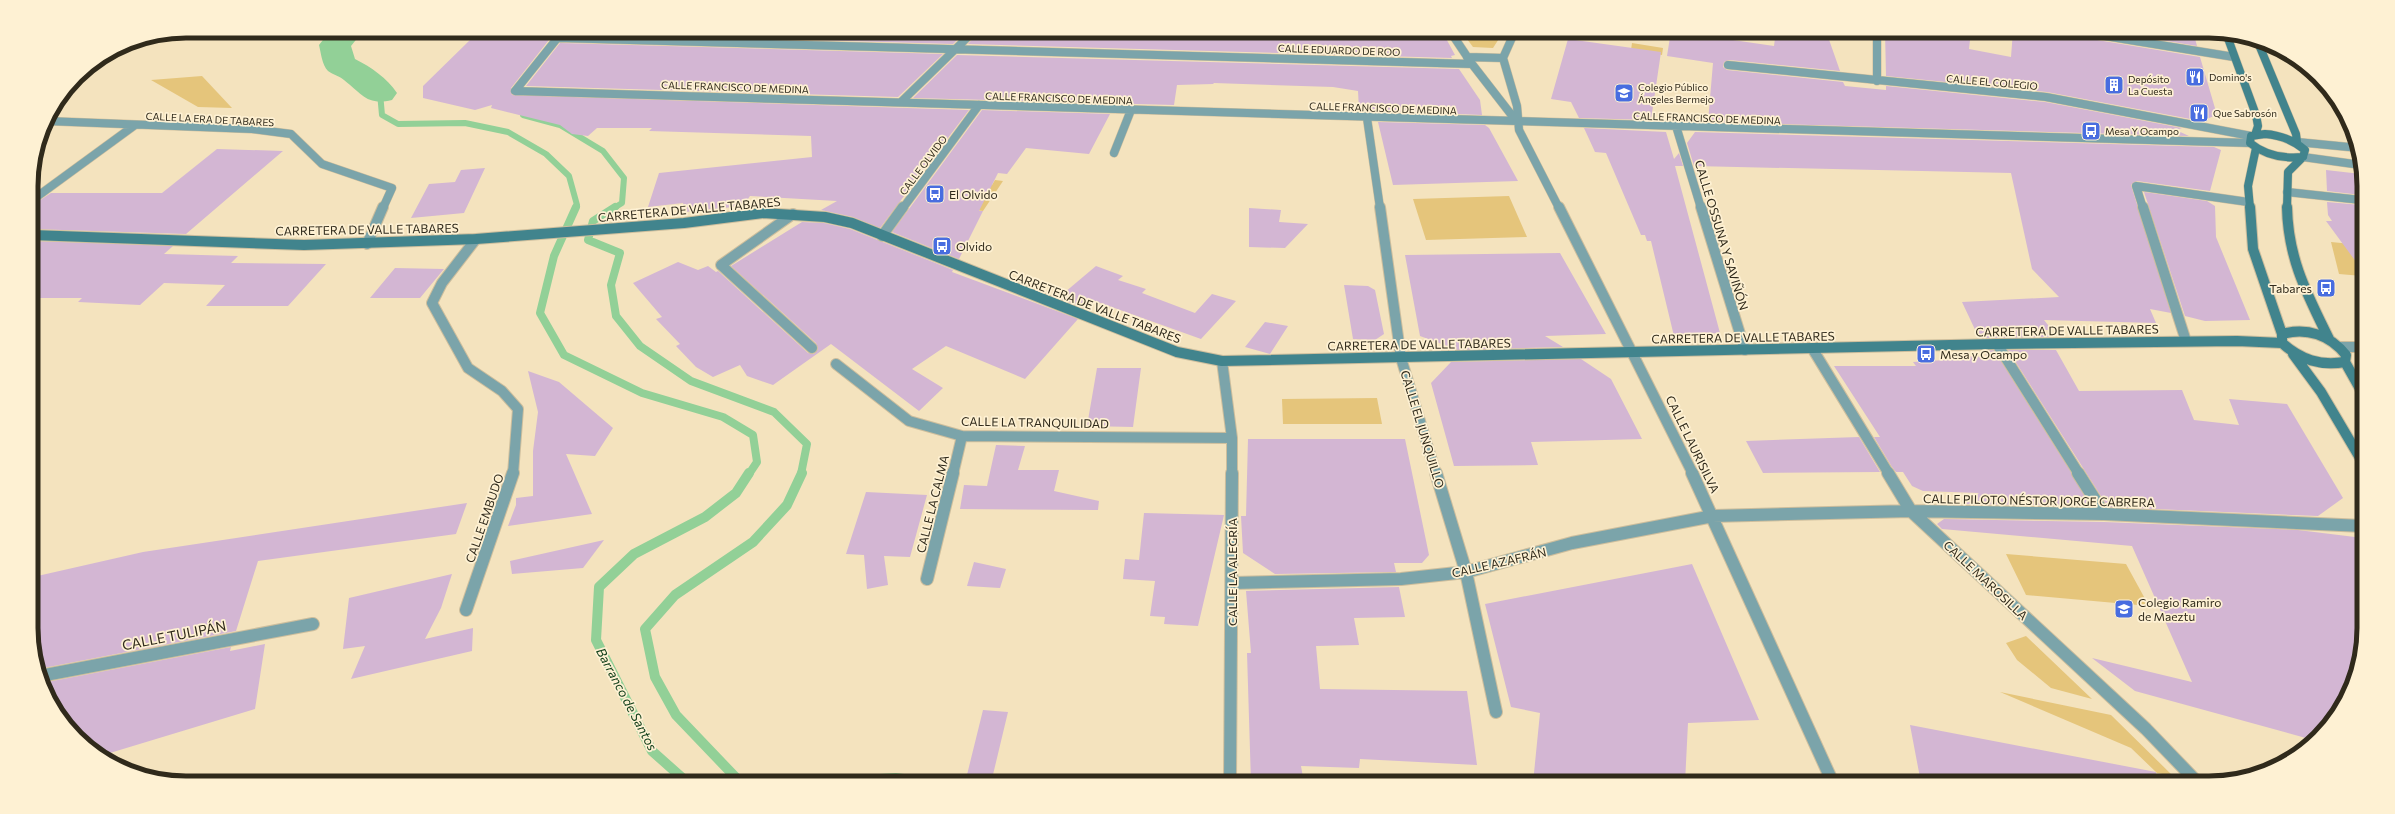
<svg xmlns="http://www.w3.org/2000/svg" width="2395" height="814" font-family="Commissioner,sans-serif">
  <rect width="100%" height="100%" fill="#f4e3be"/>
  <path fill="#e5c57b" d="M1461 31H1504L1493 48 1473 47Z
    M1632 43 1663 48 1662 55 1631 50Z
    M202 76 232 108 198 107 151 80Z
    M995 180 1003 181 983 211 952 207 969 181 992 185Z
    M1509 196 1527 237 1426 240 1413 199Z
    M2331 242 2362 245V276L2339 274Z
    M1377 398 1382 424H1283L1282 399Z
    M2006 554 2126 564 2149 606 2026 595Z
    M2026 636 2092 699 2051 688 2017 660 2006 643Z
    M2000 692 2111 715 2173 776 2157 773 2131 748Z"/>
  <path fill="#92d097" d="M896 773 912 775 925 783H862L880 774Z"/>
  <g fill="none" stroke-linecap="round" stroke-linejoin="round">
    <path stroke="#92d097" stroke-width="6" d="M380 93 382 115 398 124 465 123 508 132 546 154 569 176 577 205 576 208
      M523 115 560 125 603 151 624 178 622 203 614 208"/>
    <path stroke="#92d097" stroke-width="8" d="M576 207 554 256 540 313 564 355 642 393 723 417 753 435 757 462 749 474
      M615 207 593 221 588 240 620 253 611 285 616 316 640 346 691 381 774 412 807 444 801 474"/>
    <path stroke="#92d097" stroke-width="10" d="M688 783 652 751 596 640 599 587 634 554 705 517 736 493 749 473
      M741 783 676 715 655 677 645 629 675 595 753 542 787 505 802 473"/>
    <path fill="#92d097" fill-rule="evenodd" d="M330 31H363L351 46 355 59C371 67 387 78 397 93L392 100C367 106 362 94 344 80 340 76 333 75 328 71 322 65 321 53 319 45Z"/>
  </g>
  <path fill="#d3b6d3" d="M556 31 511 88 512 95 969 110 880 228 853 217 821 210 837 201 750 196 743 206 685 212 683 203 648 207 659 173 812 157 811 136 649 131 652 128H597L588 136 572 134 560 125 491 108 492 105 475 110 423 98V86L470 40H483L492 32Z
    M568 31H966L953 44 568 33Z
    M979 31H1442L1455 55 1451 56 1452 58 968 44Z
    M1671 31 1774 46 1776 31H1826L1840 71 1729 60 1724 62 1723 67 1727 70 1843 82 1845 86 1886 90V86L2045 102 2182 128 2176 130 2189 136 1708 122 1713 63 1667 56Z
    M1885 31H1971L1969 49 2011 57 2013 31H2069L2073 36 2200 57 2217 115 2201 121 2047 92 1886 76Z
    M2107 31H2193L2197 46Z
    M1568 39 1661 52 1651 120 1579 118 1571 102 1551 99Z
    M560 43 943 54 898 97 526 86Z
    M957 55 1459 69 1480 100 1482 115 1359 110 1358 91 1333 87 1214 83 1213 84 1177 85 1174 105 913 98Z
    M982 110 1110 114 1089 154 1026 148 1007 174 998 173 979 211H983L959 259 892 232Z
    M1378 122 1485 125 1489 128 1518 181 1393 185Z
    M1584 128 1666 132 1674 159 1679 153 1683 166H1675L1720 333 1674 336 1651 241H1647L1645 235H1641L1606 153 1595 152Z
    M1695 132 2214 147 2221 150 2210 191 2137 181 2131 185 2171 313 2150 309 2156 323 2044 320 2052 330H2045L2049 337 1979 338 1962 302 2059 297 2032 269 2011 173 1694 166 1687 143Z
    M217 149 283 151 186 234 32 229 31 206 51 193H162Z
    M485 168 464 213 411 218 429 184 455 182 461 170Z
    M2326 170 2361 174V195L2327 191Z
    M2144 192 2207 201 2215 206 2216 237 2250 320 2205 321 2185 316Z
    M2327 202 2361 205 2362 270 2326 221H2332L2328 215Z
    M1249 208 1281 210 1279 222 1308 224 1285 248 1249 247Z
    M802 222 824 223 850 229 953 270 952 272 1078 319 1025 379 946 346 912 369 943 388 919 411 831 344 773 385 747 376 740 365 713 377 696 367 676 346 680 344 656 319 662 317 633 283 678 262 698 270 708 266 716 272 718 271 808 353 814 354 818 349 816 343 731 266Z
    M32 241 173 246 164 254 238 256 231 263 326 264 288 306H206L225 285 164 283 140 305 78 302 82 298H32Z
    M1560 253 1606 334 1545 336 1563 347 1458 350 1420 336 1405 255Z
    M1096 266 1123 276 1118 280 1146 289 1142 293 1195 313 1212 294 1236 301 1201 339 1095 301 1087 309 1058 298Z
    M395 268 444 269 420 298H370Z
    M1344 285 1368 286 1375 290 1384 334 1375 340 1353 339Z
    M1265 322 1288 326 1270 354 1245 347Z
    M1994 350 2071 472 2090 506 1964 504 1979 493 1923 491 1912 486 1903 472H1896L1892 467 1874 437H1880L1834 366H1916L1913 362 1945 360V355L1987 357 1984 351Z
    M2008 350H2056L2079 391 2182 390 2194 420 2239 425 2229 399 2287 404 2343 498 2318 516 2108 507Z
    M1581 359 1611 379 1642 439 1531 442 1538 465 1454 466 1431 383 1451 362Z
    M1097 368H1141L1133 427 1087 426Z
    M528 371 559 382 613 428 595 456 566 454 592 514 508 526 516 505V498L533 496V451L538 412Z
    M1859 437 1880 472 1763 473 1746 441Z
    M1248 439H1405L1429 555 1422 563H1394L1396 572 1275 574 1243 553 1241 516H1246Z
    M996 445 1025 446 1018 470H1059L1054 491 1099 501 1098 510 960 509 964 485 987 486Z
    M866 492 927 495 910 557 884 556 888 585 867 589 864 555 846 554Z
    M467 503 456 534 258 561 236 631 38 669 34 658 33 577 143 552Z
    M1144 513 1224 515 1198 626 1164 624 1165 617 1150 616 1155 581 1123 579 1125 559 1139 560Z
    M1944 519 2104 522 2298 530 2363 538 2364 628 2359 669 2338 714 2313 740 2135 691 2092 658 2192 682 2132 546 1942 529 1937 524Z
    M604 540 583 568 512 574 510 561Z
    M974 562 1006 569 1000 588 967 586Z
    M1692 564 1759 720 1688 723 1685 783H1533L1540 713 1511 707 1485 604Z
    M452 574 441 608 425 639 473 628 472 651 351 679 365 646 343 649 349 598Z
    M1399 587 1405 617 1354 618 1359 645 1316 646 1320 689 1467 691 1477 765 1360 759 1359 768 1301 766 1304 783H1251L1247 653H1251L1246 591Z
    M265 644 255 709 100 756 70 730 47 697 42 683 231 647 230 651Z
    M983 710 1008 712 991 783H965Z
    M1910 725 2156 772 2155 783H1921Z"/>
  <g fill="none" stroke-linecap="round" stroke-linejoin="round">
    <g stroke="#cdbe9d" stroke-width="9">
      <path id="pedestrian" d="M2287 192 2361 200"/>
    </g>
    <g stroke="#cdbe9d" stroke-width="9">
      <path id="minor-far2" d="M1450 31 1472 64 1517 122
        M1515 31 1503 58 1517 106 1519 130 1559 208
        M1877 31V81
        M2074 31 2234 57
        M558 38 1472 64
        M1467 57 1503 58
        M1728 65 2046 97 2251 136
        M515 91 2250 143
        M515 91 563 31
        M901 102 974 31
        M1367 118 1380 208
        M46 121 252 129 291 134 322 164 392 188 383 208
        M1676 126 1701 208
        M2297 142 2359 148
        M1114 153 1131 110
        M2303 157 2361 165
        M31 201 135 125
        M903 208 979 105
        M2143 208 2136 186 2248 202"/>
    </g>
    <g stroke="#cdbe9d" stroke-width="12">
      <path id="minor-far1" d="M1380 207 1401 358 1436 474
        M1559 207 1693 474
        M1701 207 1745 350
        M2143 207 2186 341
        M793 214 721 265 812 348
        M882 236 903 207
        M476 239 442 283 432 303 468 368 502 391 518 409 513 474
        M367 244 383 207
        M1997 344 2079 474
        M2341 347H2362
        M1812 348 1889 474
        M1222 361 1232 438V474
        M836 364 909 421 962 436 1232 438
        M953 474 962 436"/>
    </g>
    <g stroke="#cdbe9d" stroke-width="14">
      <path id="minor" d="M1436 473 1466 572 1496 712
        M1692 473 1833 783
        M1888 473 1911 511 2146 729 2198 783
        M2078 473 2104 514
        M927 579 953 473
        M1233 583 1401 579 1466 572 1572 543 1713 516 1911 511 2104 514 2363 526
        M466 610 513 473
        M40 676 313 624
        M1230 783 1232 473"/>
    </g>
    <g stroke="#cdbe9d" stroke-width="9">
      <path id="secondary-far1" d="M2226 33 2256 115 2258 126 2255 135
        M2257 40 2296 134 2297 142
        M2265 134C2280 135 2293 140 2305 150L2303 157C2283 159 2266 156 2250 143L2251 136Z
        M2250 208 2248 186 2256 148
        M2287 208 2288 172 2303 157"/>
    </g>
    <g stroke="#cdbe9d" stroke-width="12">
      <path id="secondary" d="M2250 207 2253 249 2282 334V343C2301 360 2320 366 2345 362
        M2287 207C2288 259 2307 294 2329 339
        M32 235 304 245 476 239 684 223 763 213 825 217 852 223 1177 352 1222 361 1997 344 2237 341 2282 343
        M2282 334C2307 327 2330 335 2346 355L2345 362
        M2293 354 2321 392 2363 463
        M2345 362 2363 394"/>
    </g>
    <use href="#pedestrian" stroke="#7ba4aa" stroke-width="8"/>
    <use href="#minor-far2" stroke="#7ba4aa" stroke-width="8"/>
    <use href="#minor-far1" stroke="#7ba4aa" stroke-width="10"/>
    <use href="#minor" stroke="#7ba4aa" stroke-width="12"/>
    <use href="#secondary-far1" stroke="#41848d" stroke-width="8"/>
    <use href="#secondary" stroke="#41848d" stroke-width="10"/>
  </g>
  <defs>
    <g id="restaurant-square" transform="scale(1)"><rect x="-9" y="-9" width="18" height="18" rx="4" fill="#486de0" stroke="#fef1d3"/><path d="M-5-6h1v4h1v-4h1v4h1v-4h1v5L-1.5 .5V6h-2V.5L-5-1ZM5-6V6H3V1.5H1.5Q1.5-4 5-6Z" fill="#fff"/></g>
    <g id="building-square" transform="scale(1)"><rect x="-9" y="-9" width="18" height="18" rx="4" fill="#486de0" stroke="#fef1d3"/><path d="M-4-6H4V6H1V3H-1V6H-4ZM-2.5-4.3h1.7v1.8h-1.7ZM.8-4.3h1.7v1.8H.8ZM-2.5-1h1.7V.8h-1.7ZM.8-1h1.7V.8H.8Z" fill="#fff"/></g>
    <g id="school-square" transform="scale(1)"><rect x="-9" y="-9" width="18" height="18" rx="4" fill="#486de0" stroke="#fef1d3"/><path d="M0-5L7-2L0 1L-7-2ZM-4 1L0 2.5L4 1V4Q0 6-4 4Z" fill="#fff"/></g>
    <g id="bus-square" transform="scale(1)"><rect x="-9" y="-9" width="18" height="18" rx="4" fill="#486de0" stroke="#fef1d3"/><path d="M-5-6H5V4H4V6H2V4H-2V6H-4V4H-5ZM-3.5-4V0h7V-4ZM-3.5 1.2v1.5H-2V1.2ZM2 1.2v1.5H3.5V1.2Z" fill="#fff"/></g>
  </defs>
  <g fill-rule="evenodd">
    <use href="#restaurant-square" x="2195" y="77"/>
    <use href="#building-square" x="2114" y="85"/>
    <use href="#school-square" x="1624" y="93"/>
    <use href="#restaurant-square" x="2199" y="113"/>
    <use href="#bus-square" x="2091" y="131"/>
    <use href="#bus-square" x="935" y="194"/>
    <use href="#bus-square" x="942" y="246"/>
    <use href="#bus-square" x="2326" y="288"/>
    <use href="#bus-square" x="1926" y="354"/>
    <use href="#school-square" x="2124" y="609"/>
  </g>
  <g text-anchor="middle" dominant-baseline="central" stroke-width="3.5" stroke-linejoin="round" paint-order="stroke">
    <g font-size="10" fill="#302a1b" stroke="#fef1d3">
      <text transform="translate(1339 50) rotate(2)">CALLE EDUARDO DE ROO</text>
      <text transform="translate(1992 82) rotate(5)">CALLE EL COLEGIO</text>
      <text transform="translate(735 87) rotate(2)">CALLE FRANCISCO DE MEDINA</text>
      <text transform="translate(1059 98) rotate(2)">CALLE FRANCISCO DE MEDINA</text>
      <text transform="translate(1383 108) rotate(2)">CALLE FRANCISCO DE MEDINA</text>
      <text transform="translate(1707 118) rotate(2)">CALLE FRANCISCO DE MEDINA</text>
      <text transform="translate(210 119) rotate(3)">CALLE LA ERA DE TABARES</text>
      <text transform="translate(923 165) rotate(-53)">CALLE OLVIDO</text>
    </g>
    <g font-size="10" fill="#302a1b" stroke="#fef1d3" text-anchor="start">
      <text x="2209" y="77">Domino's</text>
      <text x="2128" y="79">Depósito<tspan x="2128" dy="12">La Cuesta</tspan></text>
      <text x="1638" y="87">Colegio Público<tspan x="1638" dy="12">Ángeles Bermejo</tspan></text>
      <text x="2213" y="113">Que Sabrosón</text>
      <text x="2105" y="131">Mesa Y Ocampo</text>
    </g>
    <g font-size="12" fill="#302a1b" stroke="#fef1d3" text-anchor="start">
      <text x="949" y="194">El Olvido</text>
      <text x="956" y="246">Olvido</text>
      <text x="2312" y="288" text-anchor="end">Tabares</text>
      <text x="1940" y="354">Mesa y Ocampo</text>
      <text x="2138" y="602">Colegio Ramiro<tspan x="2138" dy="14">de Maeztu</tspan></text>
    </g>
    <g font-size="12" fill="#302a1b" stroke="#fef1d3">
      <text transform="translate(689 209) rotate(-5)">CARRETERA DE VALLE TABARES</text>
      <text transform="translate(367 229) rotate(-1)">CARRETERA DE VALLE TABARES</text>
      <text transform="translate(1722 235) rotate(73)">CALLE OSSUNA Y SAVIÑÓN</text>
      <text transform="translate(1095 306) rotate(21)">CARRETERA DE VALLE TABARES</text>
      <text transform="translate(2067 330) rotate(-1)">CARRETERA DE VALLE TABARES</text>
      <text transform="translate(1743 337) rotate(-1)">CARRETERA DE VALLE TABARES</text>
      <text transform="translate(1419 344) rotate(-1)">CARRETERA DE VALLE TABARES</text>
      <text transform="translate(1035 422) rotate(1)">CALLE LA TRANQUILIDAD</text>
      <text transform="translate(1423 429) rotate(73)">CALLE EL JUNQUILLO</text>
      <text transform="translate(1693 444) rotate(64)">CALLE LAURISILVA</text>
      <text transform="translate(2039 500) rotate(1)">CALLE PILOTO NÉSTOR JORGE CABRERA</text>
      <text transform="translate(932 504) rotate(-76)">CALLE LA CALMA</text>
      <text transform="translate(484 518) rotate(-71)">CALLE EMBUDO</text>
      <text transform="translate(1499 562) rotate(-13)">CALLE AZAFRÁN</text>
      <text transform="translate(1232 572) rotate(-90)">CALLE LA ALEGRÍA</text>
      <text transform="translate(1986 580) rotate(43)">CALLE MAROSILLA</text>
    </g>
    <g font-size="13" font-style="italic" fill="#13401b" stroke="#fef1d3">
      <text transform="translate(627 699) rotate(62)">Barranco de Santos</text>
    </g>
    <g font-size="14" fill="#302a1b" stroke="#fef1d3">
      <text transform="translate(174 635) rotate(-11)">CALLE TULIPÁN</text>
    </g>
  </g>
  <path d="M0 0H2395V814H0ZM186 38H2209A148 148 0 0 1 2357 186V628A148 148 0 0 1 2209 776H186A148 148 0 0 1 38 628V186A148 148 0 0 1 186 38Z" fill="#fef1d3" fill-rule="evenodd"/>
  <path fill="none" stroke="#302a1b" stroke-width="5" d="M186 38H2209A148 148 0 0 1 2357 186V628A148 148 0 0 1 2209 776H186A148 148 0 0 1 38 628V186A148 148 0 0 1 186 38Z"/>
</svg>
